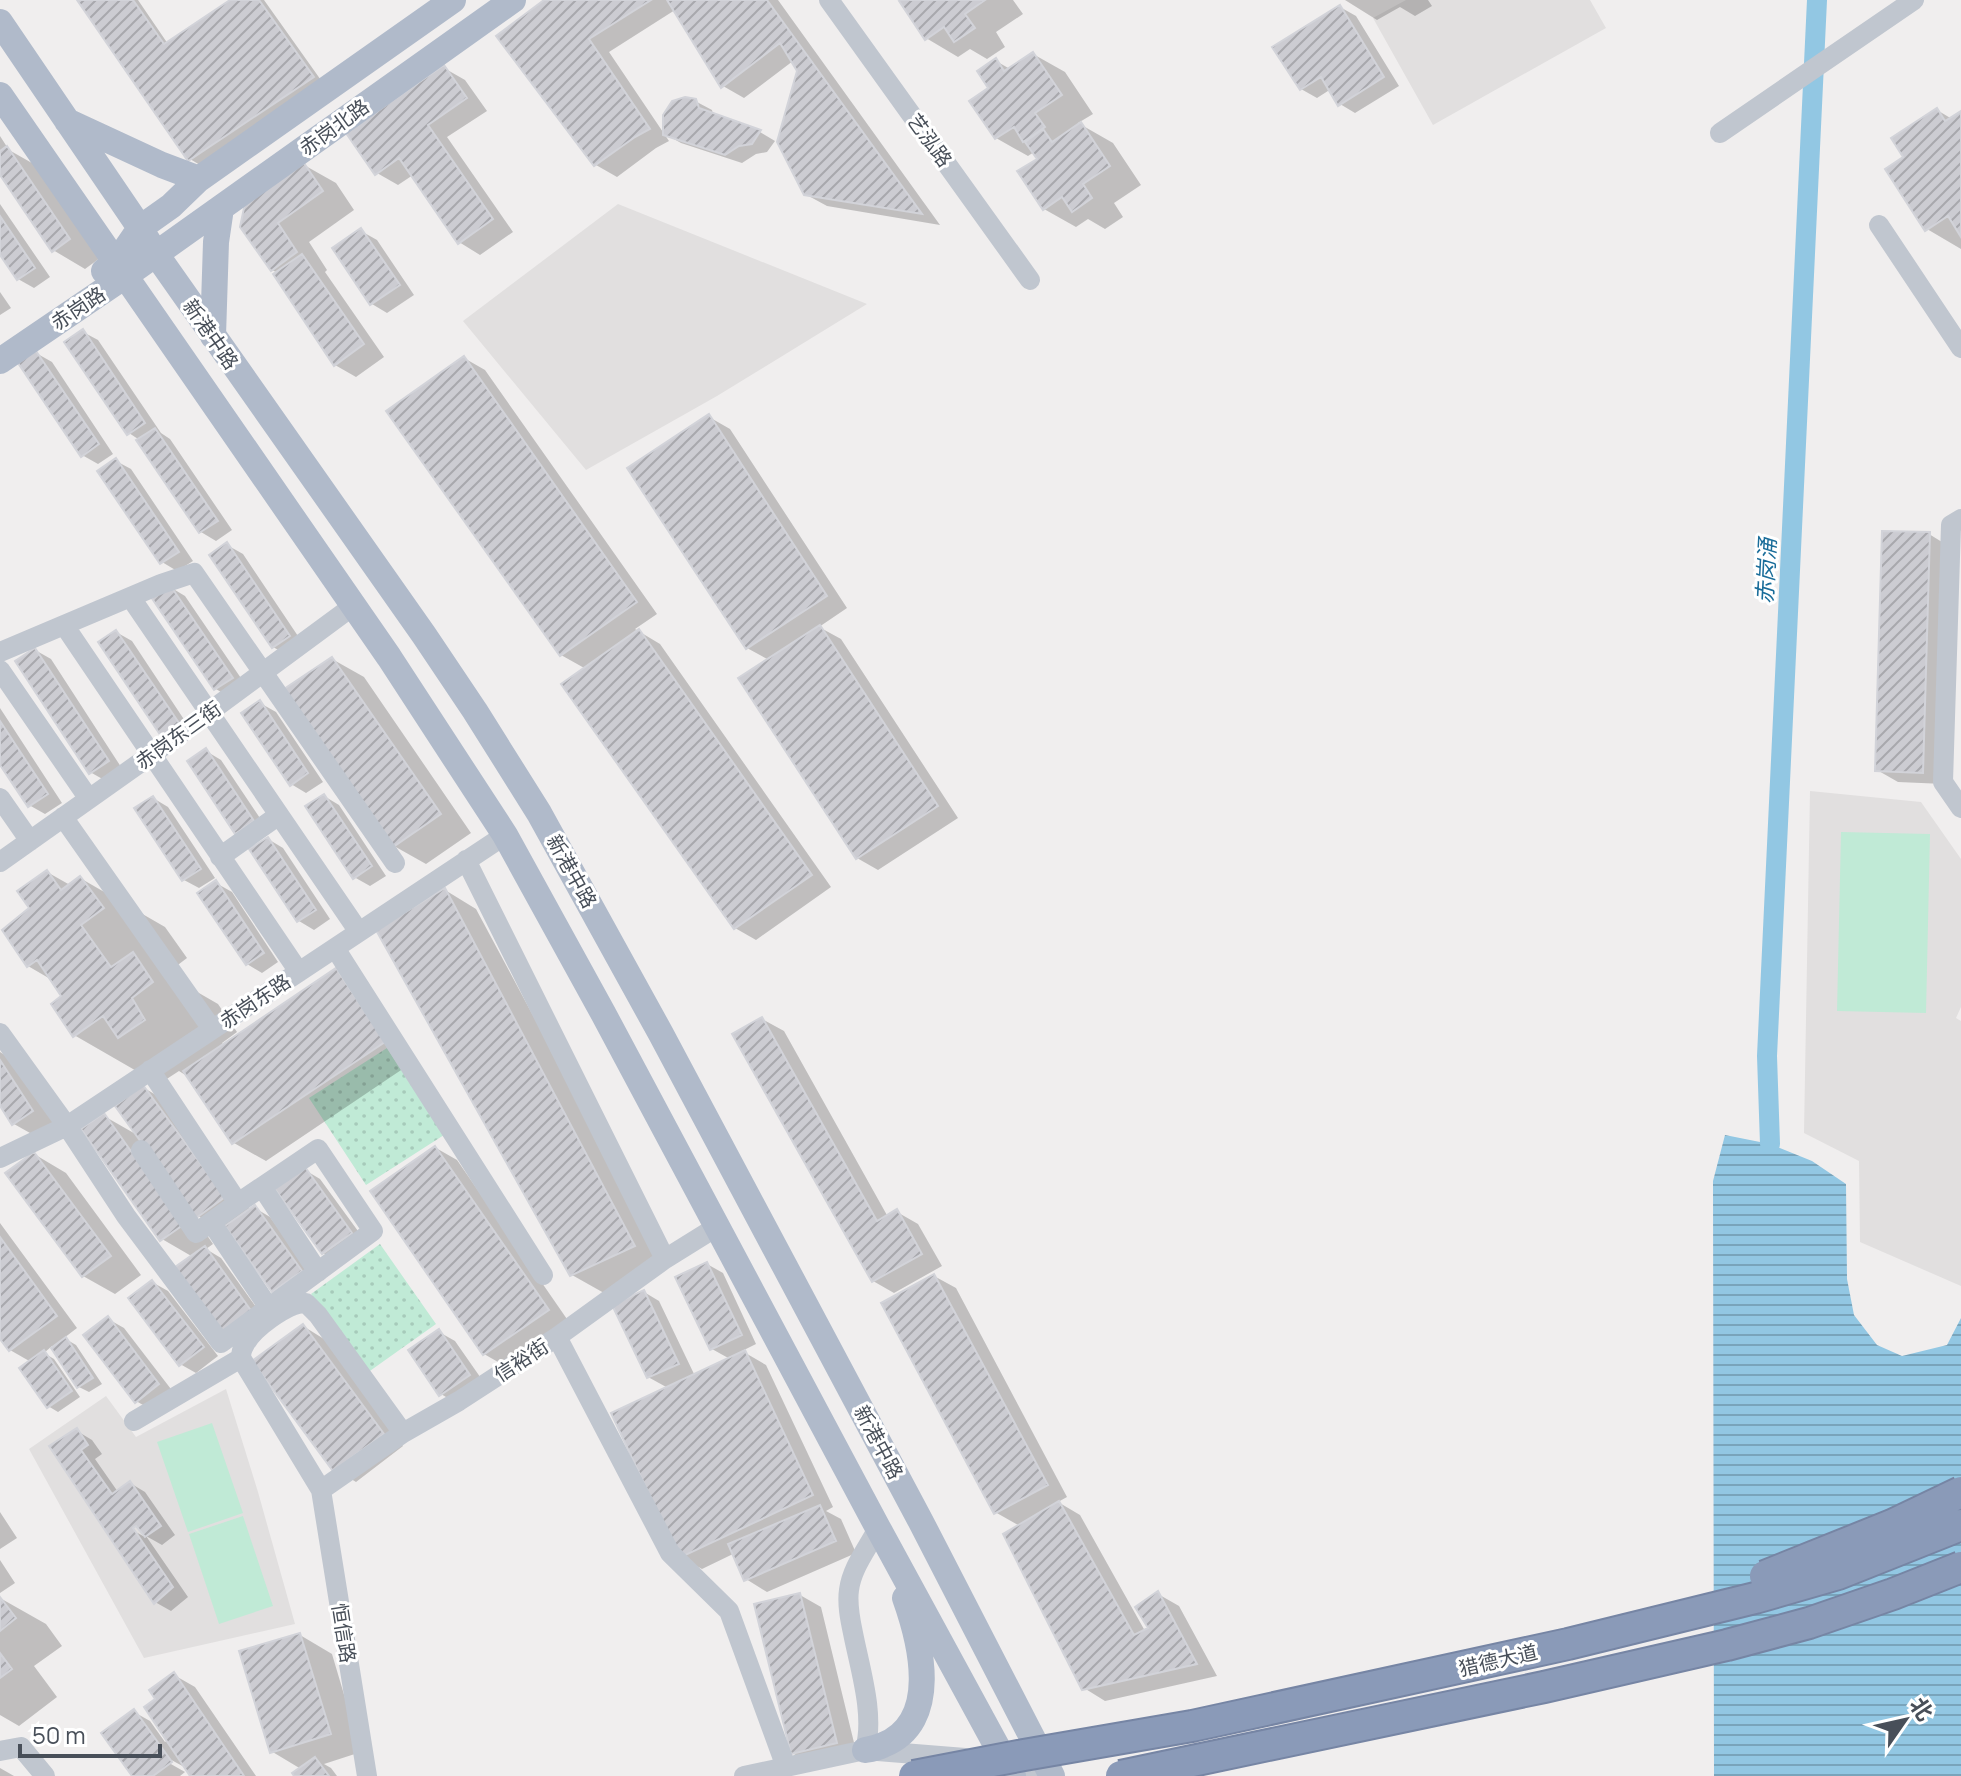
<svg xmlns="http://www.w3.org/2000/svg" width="1961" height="1776" font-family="Manrope,'Noto Sans SC',sans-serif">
  <defs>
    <pattern id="grass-dots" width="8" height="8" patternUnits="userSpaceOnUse" patternTransform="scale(2)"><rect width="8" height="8" fill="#c0ead6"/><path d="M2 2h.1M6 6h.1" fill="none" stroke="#a6caba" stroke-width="1.8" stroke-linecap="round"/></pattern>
    <pattern id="water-rules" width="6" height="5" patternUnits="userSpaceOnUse" patternTransform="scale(2)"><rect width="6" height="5" fill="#92c7e3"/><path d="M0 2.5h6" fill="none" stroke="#79a4bb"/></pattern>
    <pattern id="building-hatch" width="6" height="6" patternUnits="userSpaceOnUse" patternTransform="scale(2)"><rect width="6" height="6" fill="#ccccd2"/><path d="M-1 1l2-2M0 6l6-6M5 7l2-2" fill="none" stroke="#a8a8ad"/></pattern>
  </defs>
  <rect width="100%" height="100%" fill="#f0eeee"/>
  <path fill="#e1dfdf" d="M1406 0H1590L1606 28 1433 125 1373 18Z
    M618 204 867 304 717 396 586 470 463 321Z
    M1810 791 1921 802 1961 859V1007L1956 1018 1961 1021V1286L1860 1242 1859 1161 1804 1133Z
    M226 1389 258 1492 295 1624 144 1658 29 1449 106 1396 136 1437Z"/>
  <path fill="url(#grass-dots)" d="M387 1048 444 1135 366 1185 309 1098Z
    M380 1244 436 1324 367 1373 311 1294Z"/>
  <path fill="#c0ead6" d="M1841 832 1930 834 1926 1013 1837 1011Z
    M212 1423 243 1513 188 1532 157 1442Z
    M243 1516 273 1606 219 1624 189 1534Z"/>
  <path fill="url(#water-rules)" d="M1725 1135 1770 1144 1812 1161 1846 1184 1847 1279 1854 1315 1877 1345 1902 1356 1947 1345 1961 1318V1776H1714L1713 1181Z"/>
  <path fill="#0003" fill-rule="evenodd" d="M79 0H138L168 44 234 0H264L323 83 200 165 190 159Z
    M547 0H778L940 225 827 206 805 194 799 71 793 61 744 98 723 86 675 10 609 52 669 141 656 148 617 177 596 165Z
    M905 0H1013L1023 14 996 32 1005 47 987 59 970 49 958 57 926 38Z
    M1345 0H1428L1432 6 1415 16 1400 7 1377 20Z
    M1340 7 1356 16 1399 86 1355 113 1340 104 1331 89 1317 98 1301 89Z
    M1033 54 1065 72 1093 114 1078 123 1113 143 1141 185 1114 203 1123 217 1105 229 1088 219 1076 227 1044 209 1039 159 1034 152 1028 156 996 138 991 88 996 61 1010 69Z
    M444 68 465 80 487 111 447 137 513 232 480 255 459 242 413 175 398 185 377 173Z
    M695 101 712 110 713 115 760 132 775 141 767 152 756 154 742 163 681 143 665 134Z
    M1937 110 1952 119 1961 113V249L1927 229 1906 158Z
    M0 136 9 150 39 167 100 258 85 269 53 250 0 172Z
    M304 165 336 183 354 210 309 242 327 270 325 272 384 357 356 377 335 365 278 273 272 270 247 204Z
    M0 204 50 277 34 288 18 279 0 251Z
    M361 231 377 240 414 295 387 313 372 304Z
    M0 292 11 308 0 315Z
    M83 332 98 340 161 433 170 439 232 530 216 541 201 532 138 439 129 433Z
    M36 353 52 362 113 454 98 464 82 455Z
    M464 358 485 370 657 614 635 629 660 644 831 887 756 940 735 928 586 669 561 655Z
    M709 417 730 429 847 608 819 627 841 639 958 818 878 870 857 858 769 660 747 648Z
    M116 461 131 469 193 561 177 571 162 562Z
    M1929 534 1950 547 1944 784 1898 782 1877 770Z
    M227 545 243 554 304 645 289 656 273 647Z
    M170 587 185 596 247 687 231 698 216 689Z
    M116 632 132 641 193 733 178 743Z
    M35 650 51 659 123 770 106 781 90 772Z
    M332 659 364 677 471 833 426 864 394 846Z
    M260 703 276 712 323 782 306 793 291 784Z
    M0 708 62 803 45 814 29 805 0 761Z
    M206 751 221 760 268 830 252 841Z
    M324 796 339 805 386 876 370 886 354 877Z
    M153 798 168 807 215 878 199 888 184 880Z
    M268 839 283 848 330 919 314 930 299 921Z
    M47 872 70 885 80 878 165 927 187 958 166 974 218 1004 237 1032 222 1043 224 1046 368 989 416 1060 266 1161 234 1143 190 1078 179 1071 159 1084 74 1035 63 997 52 980 28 966 32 909Z
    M216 883 232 892 278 962 262 973 247 964Z
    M445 890 476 909 666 1264 604 1293 572 1275Z
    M762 1019 784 1031 888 1217 897 1212 918 1224 942 1266 894 1293 873 1281Z
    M0 1052 21 1065 64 1130 46 1142 14 1124 0 1103Z
    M144 1088 175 1106 251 1210 255 1208 270 1217 316 1280 289 1300 273 1291 232 1233 229 1234 191 1212 213 1244 206 1249 221 1258 266 1321 239 1341 193 1257 162 1239 104 1116 139 1136Z
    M436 1148 457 1160 569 1322 505 1366 484 1354Z
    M34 1154 66 1173 141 1275 115 1294 83 1276Z
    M305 1170 320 1179 366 1242 339 1262 323 1253Z
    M0 1223 77 1328 64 1338 76 1345 102 1384 89 1392 79 1387 52 1346 44 1353 54 1359 80 1397 58 1412 48 1406 31 1362 10 1350 0 1336Z
    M707 1264 723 1273 756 1344 742 1351 766 1365 833 1507 826 1511 841 1519 856 1553 767 1592 746 1579 733 1554 702 1569 680 1557 668 1388 648 1377 644 1292 659 1301 695 1376 730 1359 712 1349Z
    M934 1276 956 1288 1067 1497 1058 1502 1080 1515 1145 1631 1150 1629 1158 1594 1179 1606 1217 1676 1105 1701 1084 1688 1020 1526 995 1512Z
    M152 1282 168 1291 218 1356 196 1373 180 1364Z
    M108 1319 124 1328 174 1393 152 1410 136 1401Z
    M303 1326 324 1339 403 1446 356 1482 335 1469Z
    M439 1332 455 1341 485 1384 456 1403 441 1394Z
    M77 1431 92 1440 102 1454 95 1459 118 1492 130 1483 145 1492 175 1535 162 1545 146 1536 188 1597 171 1611 155 1602 52 1447ZM125 1521 143 1531V1536L123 1525Z
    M0 1512 17 1538 0 1549Z
    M0 1560 15 1583 0 1593Z
    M800 1595 821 1607 857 1755 814 1765 792 1753Z
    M0 1598 46 1624 62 1646 34 1666 57 1697 19 1726 0 1715Z
    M300 1635 332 1654 361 1752 324 1764 331 1768 337 1776H296L301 1769 271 1751Z
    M174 1675 195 1687 256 1776H193L188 1769 164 1756 162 1759 185 1772 180 1776H134V1712L150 1721 165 1742 168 1740 158 1700Z
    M0 1768 14 1776H0Z"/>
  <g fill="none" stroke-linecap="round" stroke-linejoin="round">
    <path stroke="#92c7e3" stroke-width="20" d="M1770 1144 1767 1056 1817 0"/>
  </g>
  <path fill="url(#building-hatch)" stroke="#d2d3d9" stroke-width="2" d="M77 0H133L164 44 230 0H259L314 77 188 161Z
    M544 0H651L589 39 650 129 635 137 594 166 496 36Z
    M667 0H767L922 214 804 195 777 142 797 71 780 43 721 88Z
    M901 0H985L965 14 975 28 954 42 944 27 925 40 899 1Z
    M1340 5 1384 77 1338 106 1321 77 1300 90 1272 47Z
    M1033 52 1062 95 1035 113 1045 127 1023 142 1014 127 995 139 969 101 988 88 977 71 996 58 1004 71Z
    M444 65 467 98 428 125 493 219 458 244 399 158 375 175 346 133Z
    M685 97 696 99 699 108 761 130 752 144 739 146 725 155 663 135V115L672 101Z
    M1937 108 1945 121 1961 111V237L1948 216 1925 231 1885 169 1903 157 1891 138Z
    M1081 122 1110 166 1083 184 1092 198 1072 212 1062 197 1043 210 1017 171 1037 159 1025 142 1043 129 1052 142Z
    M7 146 70 239 52 252 0 175V151Z
    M304 163 323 191 278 223 297 252 271 271 240 227 245 203Z
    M0 216 35 268 17 280 0 255Z
    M361 228 400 285 370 305 332 248Z
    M302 254 364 344 334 366 273 274Z
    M83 329 145 423 127 435 64 342Z
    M36 351 99 444 81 457 18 363Z
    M464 356 637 602 560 656 386 411Z
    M709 414 827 596 746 649 627 468Z
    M155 428 218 521 199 533 136 440Z
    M116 458 179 552 160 564 97 471Z
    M1882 531 1930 532 1923 773 1875 771Z
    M227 542 290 636 272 648 209 555Z
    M170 585 233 678 214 690 151 597Z
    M820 625 938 806 856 859 738 678Z
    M639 629 812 875 734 929 561 684Z
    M116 630 179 723 161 736 98 642Z
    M35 648 109 761 89 774 15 661Z
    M332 657 441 814 393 847 284 689Z
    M260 700 308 773 290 786 241 713Z
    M0 721 48 794 28 807 0 765Z
    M206 748 254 821 235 834 187 761Z
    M324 794 372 866 353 879 305 806Z
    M153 796 201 869 182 881 134 808Z
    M268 837 316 910 297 922 249 849Z
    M47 870 61 890 80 876 104 908 81 925 111 967 133 952 153 982 132 998 145 1020 118 1038 103 1016 73 1037 51 1004 61 996 37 960 27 967 2 930 29 908 17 891Z
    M216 880 264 953 246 965 197 893Z
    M445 888 635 1246 570 1276 376 930Z
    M336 968 385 1042 232 1144 183 1071Z
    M762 1017 877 1221 897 1209 922 1254 872 1282 732 1034Z
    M0 1060 33 1111 12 1125 0 1106Z
    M143 1085 225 1197 196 1218 115 1106Z
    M104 1113 183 1225 160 1241 81 1129Z
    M435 1146 549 1310 483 1355 370 1191Z
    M34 1152 111 1256 82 1277 5 1173Z
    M305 1167 352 1233 322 1254 275 1189Z
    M255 1205 302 1271 272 1292 225 1226Z
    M0 1237 57 1316 9 1351 0 1339Z
    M205 1246 252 1312 222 1333 175 1267Z
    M707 1262 742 1335 710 1350 675 1277Z
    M934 1274 1048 1485 994 1514 881 1303Z
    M152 1280 204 1347 179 1366 128 1298Z
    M644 1290 679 1364 647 1378 612 1305Z
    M108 1316 159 1384 135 1403 83 1335Z
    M303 1324 384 1434 333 1471 252 1361Z
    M439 1329 470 1375 439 1396 408 1350Z
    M66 1337 93 1378 77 1388 51 1348Z
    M44 1350 72 1391 47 1408 19 1368Z
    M745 1350 813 1495 679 1558 611 1413Z
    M77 1428 88 1445 81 1450 112 1494 130 1481 161 1526 145 1537 136 1526 133 1528 173 1587 154 1604 49 1446Z
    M1059 1501 1134 1635 1148 1628 1135 1607 1158 1591 1197 1664 1082 1690 1003 1534Z
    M820 1505 836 1541 744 1581 728 1544Z
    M800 1593 837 1743 791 1754 754 1604Z
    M0 1597 16 1618 0 1631Z
    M300 1633 331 1734 270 1753 239 1651Z
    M0 1653 12 1669 0 1678Z
    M174 1672 244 1776H190L144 1707 155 1699 149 1690Z
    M134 1709 172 1762 153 1776H132L101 1733Z
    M315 1757 329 1776H294L292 1773Z"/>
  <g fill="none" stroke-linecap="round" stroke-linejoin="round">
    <path stroke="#c0c6cf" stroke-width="20" d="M829 0 1030 280
      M1720 133 1914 0
      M1879 225 1961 348
      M1961 519 1951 525 1943 782 1961 808
      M131 598 359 932
      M64 625 299 972
      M0 652 161 584 194 573 395 863
      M0 670 89 799
      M0 798 30 841
      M63 817 212 1029
      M220 857 279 815
      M466 860 665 1259
      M0 862 151 755 353 606
      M335 948 543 1275
      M0 1033 67 1126 126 1216 221 1343 373 1231 318 1149 238 1203 150 1070
      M141 1150 196 1233 238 1203
      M0 1158 67 1126 505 835
      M262 1187 318 1272
      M211 1222 269 1308
      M557 1337 670 1553 729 1611 786 1767
      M134 1421 241 1358
      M321 1490 403 1433 459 1401 557 1337 665 1259 718 1226
      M865 1750C875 1715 860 1669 853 1633 850 1619 847 1604 849 1590 852 1567 868 1548 878 1528
      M0 1751 21 1747 45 1776
      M367 1776 321 1490 241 1358C241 1355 242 1349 244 1346 252 1329 287 1303 306 1303L318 1315 403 1433
      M744 1776 865 1750 965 1758
      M1027 1776 1045 1764"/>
    <path stroke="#b0baca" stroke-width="26" d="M0 22 140 228 156 254 424 635 475 711 539 813 661 1034 920 1520 1052 1776
      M0 95 389 657 505 835 603 1013 878 1528 1013 1776
      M67 121 162 165 199 179
      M104 271 116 263 140 228 171 206 199 179 453 0
      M213 336 216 242 221 208
      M0 361 125 276 513 0
      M865 1750C871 1749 877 1748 883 1745 941 1722 921 1643 905 1598"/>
    <g stroke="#7685a4" stroke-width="34" stroke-linecap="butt">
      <path id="highway-bridge" d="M1765 1576 1892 1525 1961 1492
        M914 1776 1024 1755 1192 1726 1568 1644 1755 1598 1838 1574 1961 1525
        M1121 1776 1544 1687 1727 1645 1809 1623 1893 1594 1961 1567"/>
    </g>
    <use href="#highway-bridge" stroke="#8a9ab8" stroke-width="30"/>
  </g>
  <g text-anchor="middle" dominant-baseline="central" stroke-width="6" stroke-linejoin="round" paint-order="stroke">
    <g font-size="20" fill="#484f59" stroke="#fff">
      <text transform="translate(334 127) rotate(-36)">赤岗北路</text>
      <text transform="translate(930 140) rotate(54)">艺泓路</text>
      <text transform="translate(78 308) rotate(-34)">赤岗路</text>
      <text transform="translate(211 334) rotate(55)">新港中路</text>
      <text transform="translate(178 735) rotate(-36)">赤岗东三街</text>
      <text transform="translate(572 871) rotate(61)">新港中路</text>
      <text transform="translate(255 1001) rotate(-34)">赤岗东路</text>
      <text transform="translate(521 1360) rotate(-33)">信裕街</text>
      <text transform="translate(879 1442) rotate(62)">新港中路</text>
      <text transform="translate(344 1633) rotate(81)">恒信路</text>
      <text transform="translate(1498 1660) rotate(-13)">猎德大道</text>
    </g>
    <g font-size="22" font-style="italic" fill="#1a6d9a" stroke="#fff">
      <text transform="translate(1766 571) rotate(-87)">赤岗涌</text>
    </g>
  </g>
  <g transform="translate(1905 1720) rotate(56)" stroke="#ffffff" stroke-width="6" paint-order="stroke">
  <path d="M0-6L14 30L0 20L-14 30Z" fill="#484f59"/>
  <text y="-12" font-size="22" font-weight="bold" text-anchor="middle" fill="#484f59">北</text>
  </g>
  <path d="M20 1744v12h140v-12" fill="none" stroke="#484f59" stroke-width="4"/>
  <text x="32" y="1744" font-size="24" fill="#484f59" stroke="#ffffff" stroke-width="6" paint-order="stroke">50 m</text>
</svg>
